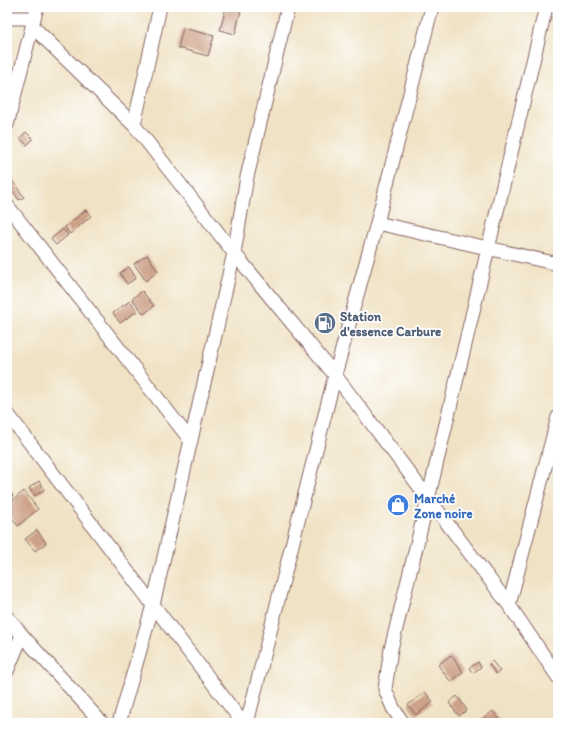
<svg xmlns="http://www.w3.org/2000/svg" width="565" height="730" font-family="Itim,sans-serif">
  <rect width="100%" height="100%" fill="#fff"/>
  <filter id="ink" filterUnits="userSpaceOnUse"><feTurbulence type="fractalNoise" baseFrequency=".025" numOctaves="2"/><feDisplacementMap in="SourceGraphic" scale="8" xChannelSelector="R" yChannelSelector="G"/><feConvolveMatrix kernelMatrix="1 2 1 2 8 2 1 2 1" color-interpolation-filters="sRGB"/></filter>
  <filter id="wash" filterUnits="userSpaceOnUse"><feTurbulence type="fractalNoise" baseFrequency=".012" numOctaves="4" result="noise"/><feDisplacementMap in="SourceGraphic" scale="16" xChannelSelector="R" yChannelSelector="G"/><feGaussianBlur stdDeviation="0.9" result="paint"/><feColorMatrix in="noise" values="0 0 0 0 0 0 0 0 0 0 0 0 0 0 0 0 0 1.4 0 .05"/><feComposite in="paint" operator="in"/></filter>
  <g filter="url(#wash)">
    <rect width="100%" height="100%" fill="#f0e2c4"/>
    <g id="blocks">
      <path fill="#cea289" d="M226 7 241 10 235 34 220 30Z
        M183 28 214 36 208 56 178 48Z
        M26 132 33 139 27 145 20 138Z
        M8 175 24 197 19 200 7 183V176Z
        M86 210 91 216 70 234 65 227Z
        M63 229 68 235 56 245 51 239Z
        M147 255 158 271 146 281 134 264Z
        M129 267 136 278 127 284 120 273Z
        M142 291 154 306 144 314 132 299Z
        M130 301 137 311 120 323 113 313Z
        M39 481 44 490 35 496 29 488Z
        M7 487 13 496 7 501Z
        M24 491 38 509 18 526 7 512V505Z
        M37 530 46 543 35 551 25 539Z
        M451 655 463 672 451 682 438 665Z
        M492 661 500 671 496 674 489 664Z
        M478 662 481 667 473 673 469 668Z
        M425 692 433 702 416 715 408 705Z
        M457 696 467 710 459 716 449 703Z
        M493 711 502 723H483L481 720Z"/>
    </g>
  </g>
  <g filter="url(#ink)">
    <use href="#blocks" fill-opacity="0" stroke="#846361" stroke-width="1"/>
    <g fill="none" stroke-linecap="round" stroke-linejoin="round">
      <g stroke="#846361" stroke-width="15">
        <path id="street" d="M7 18H34
          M32 26 134 125 234 253 335 375 509 605 558 677
          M7 125 37 7
          M134 125 160 7
          M7 205 191 441
          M377 223 558 264
          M7 413 243 723
          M509 605 558 417
          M7 617 22 635 102 723
          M7 671 22 635
          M119 723 153 605 234 253 247 177 288 7
          M247 723 335 375 377 223 432 7
          M403 723 393 708 385 689 391 649 428 499 546 7"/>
      </g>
      <use href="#street" stroke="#fff" stroke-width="13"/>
    </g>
  </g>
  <defs>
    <g id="fuel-disc" transform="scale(1.15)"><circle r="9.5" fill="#5c6f8a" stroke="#fff"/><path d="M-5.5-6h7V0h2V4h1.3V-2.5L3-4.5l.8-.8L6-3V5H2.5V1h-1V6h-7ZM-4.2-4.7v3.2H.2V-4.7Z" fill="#fff"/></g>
    <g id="shop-disc" transform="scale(1.15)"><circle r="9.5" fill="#3f7fe0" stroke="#fff"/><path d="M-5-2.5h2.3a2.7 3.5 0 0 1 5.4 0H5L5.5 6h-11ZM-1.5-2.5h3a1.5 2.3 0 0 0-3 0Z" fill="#fff"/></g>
  </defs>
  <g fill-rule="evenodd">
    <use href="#fuel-disc" x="325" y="323"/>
    <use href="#shop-disc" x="398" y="505"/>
  </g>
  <g text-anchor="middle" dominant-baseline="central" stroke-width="3.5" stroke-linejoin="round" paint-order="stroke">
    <g font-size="13" font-weight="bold" fill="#4e5e75" stroke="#fff" text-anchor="start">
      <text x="340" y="316">Station<tspan x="340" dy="15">d'essence Carbure</tspan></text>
    </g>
    <g font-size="13" font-weight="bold" fill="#366cbe" stroke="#fff" text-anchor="start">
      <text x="414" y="498">Marché<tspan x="414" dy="15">Zone noire</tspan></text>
    </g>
  </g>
  <rect width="565" height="730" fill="none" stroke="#fff" stroke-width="24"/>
</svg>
